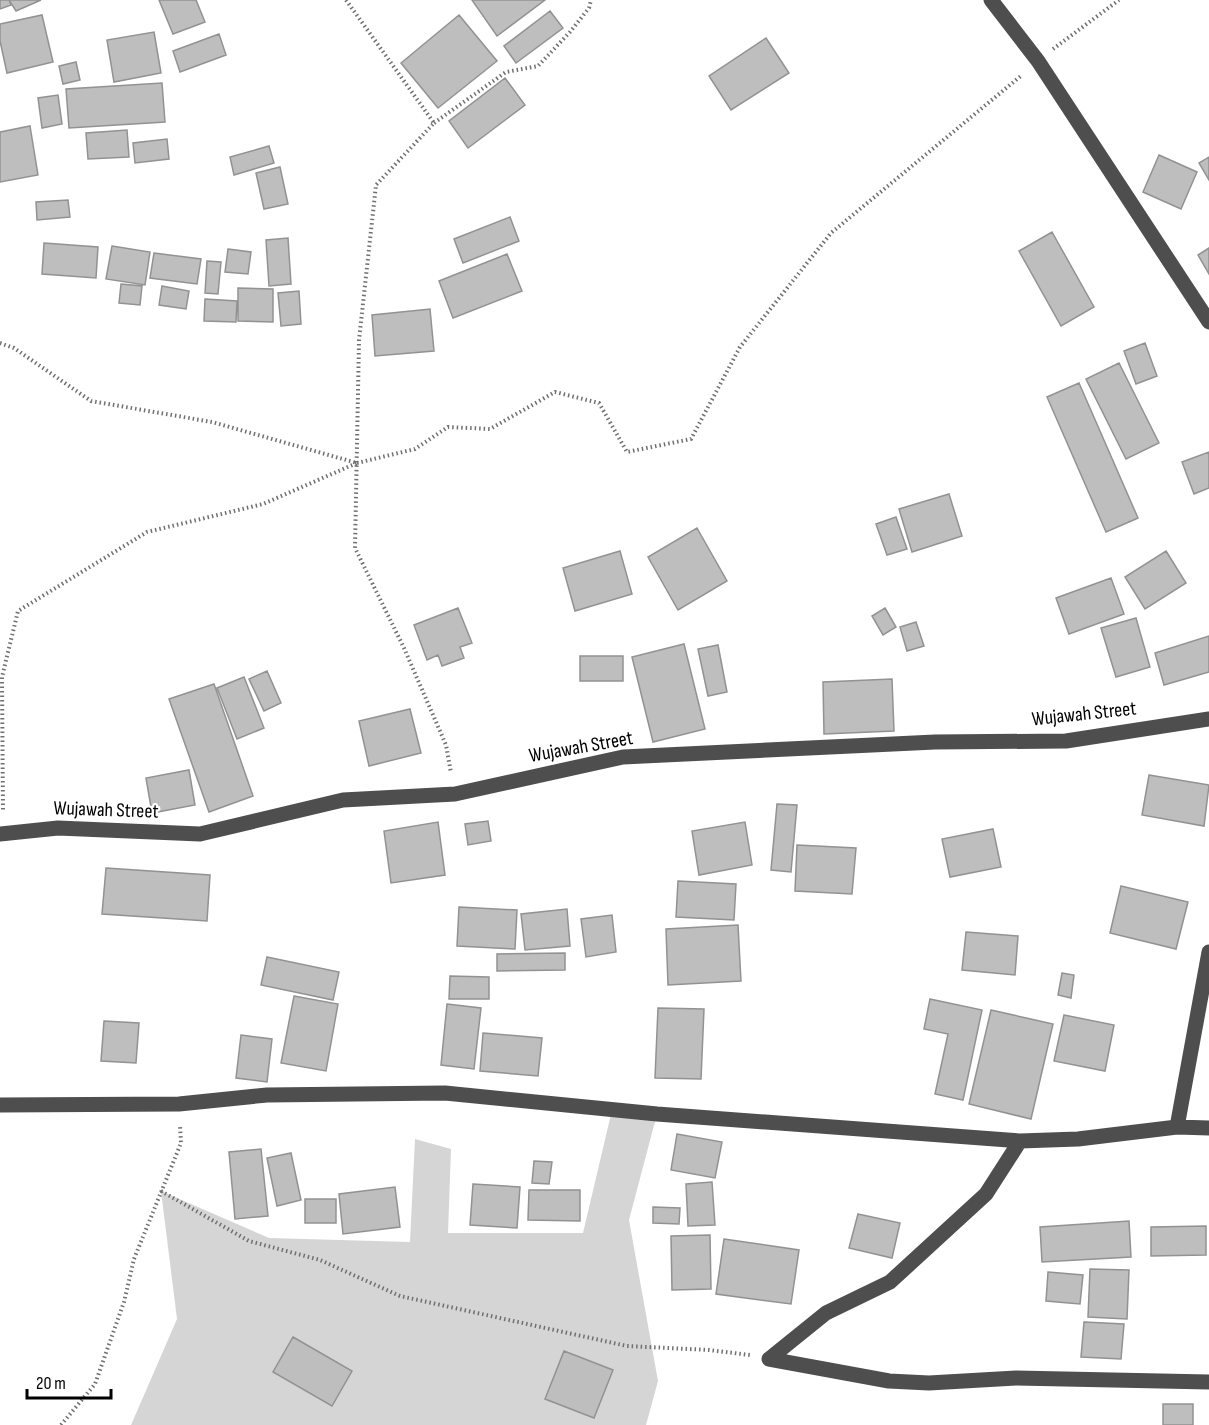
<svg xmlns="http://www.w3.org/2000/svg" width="1209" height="1425" font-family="'Sofia Sans Condensed',sans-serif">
  <rect width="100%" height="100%" fill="#fff"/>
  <path fill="#d5d5d5" d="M612 1110 657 1114 629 1220 658 1381 646 1425H131L177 1319 161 1191 269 1238 410 1242 415 1139 451 1149 448 1233H583Z"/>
  <path fill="#bebebe" stroke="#929292" stroke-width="1.5" d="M0 0H9L11 5 0 9Z
    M9 0H41L16 11Z
    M159 0H196L205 22 173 34Z
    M472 0H545L497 36Z
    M550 11 563 28 516 63 504 46Z
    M42 15 53 62 7 73 0 41V24Z
    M459 15 497 61 438 108 401 63Z
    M154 32 161 73 114 82 107 40Z
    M219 34 226 55 180 72 173 51Z
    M766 38 789 73 731 110 709 76Z
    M76 62 80 80 63 84 59 66Z
    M505 78 525 105 468 148 449 121Z
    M162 83 165 122 69 128 66 89Z
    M58 95 62 124 42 128 38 98Z
    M30 126 38 175 0 182V132Z
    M127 130 129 157 88 159 86 133Z
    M167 139 169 159 135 163 133 143Z
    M269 146 274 163 234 175 230 157Z
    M1159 155 1197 172 1181 209 1143 192Z
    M1209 157V180L1199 163Z
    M280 167 288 204 264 209 256 173Z
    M68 200 70 217 37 220 36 202Z
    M510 217 519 241 463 263 454 239Z
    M1052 232 1094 307 1061 326 1019 251Z
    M288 238 291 284 269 286 266 240Z
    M44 243 98 247 96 278 42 274Z
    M112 246 150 252 145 285 106 279Z
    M1209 248V274L1198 255Z
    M228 249 251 252 248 274 225 272Z
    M154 253 201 259 197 284 150 278Z
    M507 254 522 291 453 318 439 281Z
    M207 261 221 262 218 294 205 293Z
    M121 284 142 286 140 305 119 303Z
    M162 286 189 291 186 309 159 305Z
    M238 288 273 289V322L238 321Z
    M299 291 301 324 281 326 278 293Z
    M205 299 237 301 236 322 204 321Z
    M430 309 434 351 375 356 372 315Z
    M1145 343 1157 376 1136 384 1124 351Z
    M1119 363 1159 443 1126 459 1086 379Z
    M1079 383 1138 518 1106 532 1047 397Z
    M1209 452V488L1194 494 1182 462Z
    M949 494 962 536 912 552 899 509Z
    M896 517 907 549 887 555 876 524Z
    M697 528 727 581 678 610 648 557Z
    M620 551 632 594 575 611 563 568Z
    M1166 551 1186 583 1145 609 1125 577Z
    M1111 578 1124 614 1069 634 1056 598Z
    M458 608 472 643 460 647 464 658 442 666 438 655 427 660 414 625Z
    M885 608 896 627 883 635 872 616Z
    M1136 618 1150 667 1116 677 1101 628Z
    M916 622 924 646 907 651 900 627Z
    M1209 636V672L1164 685 1155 653Z
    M684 644 705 729 653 742 632 657Z
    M718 645 727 692 708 696 698 649Z
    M580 656H623V681H580Z
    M267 671 281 703 264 711 249 679Z
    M244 677 264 728 237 739 217 688Z
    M892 679 894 731 824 734 823 682Z
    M214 684 253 796 209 812 169 699Z
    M410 709 421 753 369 766 359 721Z
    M189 770 195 805 152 813 146 778Z
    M1149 775 1209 785 1204 826 1142 815Z
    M777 804 797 805 791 872 771 870Z
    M488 821 491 841 468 845 465 824Z
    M438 822 445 875 391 883 384 831Z
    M745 822 752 865 699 875 692 831Z
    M993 829 1001 867 950 877 942 839Z
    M797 845 856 848 852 894 795 891Z
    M106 868 210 875 207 921 102 914Z
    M678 881 736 884 734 920 676 917Z
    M1121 886 1188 902 1176 949 1110 933Z
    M459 907 517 910 515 949 457 946Z
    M567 909 570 946 525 950 521 914Z
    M612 915 616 952 586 957 581 919Z
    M738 925 741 981 668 985 666 929Z
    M966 932 1018 936 1015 975 962 970Z
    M565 953V970L497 971V954Z
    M267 957 339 972 333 1000 261 985Z
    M1062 973 1074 975 1071 998 1058 995Z
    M450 976 489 977V999H449Z
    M294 996 338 1004 326 1071 281 1063Z
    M930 999 982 1010 963 1100 935 1094 948 1034 924 1029Z
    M447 1004 481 1008 474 1069 441 1065Z
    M658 1008 704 1009 701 1079 655 1078Z
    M991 1010 1053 1024 1031 1119 969 1104Z
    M1064 1015 1114 1025 1105 1071 1054 1061Z
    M104 1021 139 1023 136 1063 101 1061Z
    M483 1033 542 1038 538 1076 480 1071Z
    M241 1035 272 1039 267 1082 236 1078Z
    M677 1134 722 1142 715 1178 671 1170Z
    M261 1149 268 1216 235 1219 229 1152Z
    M291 1153 301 1200 277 1206 267 1158Z
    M534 1161 552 1162 549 1184 532 1183Z
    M712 1182 715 1225 688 1226 686 1184Z
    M473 1184 520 1187 517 1228 470 1225Z
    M395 1187 400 1227 343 1234 339 1194Z
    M529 1190H580V1221L528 1220Z
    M305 1199H336V1223H305Z
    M653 1207 680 1208 679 1224 653 1223Z
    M858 1214 900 1223 892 1258 849 1248Z
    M1129 1221 1131 1257 1042 1262 1040 1227Z
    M1206 1226V1255L1151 1256V1227Z
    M710 1235 711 1289 672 1290 671 1236Z
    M724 1239 799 1250 791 1304 716 1294Z
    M1090 1269 1129 1270 1127 1319 1088 1317Z
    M1048 1272 1083 1275 1080 1304 1046 1301Z
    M1084 1322 1124 1324 1121 1359 1081 1357Z
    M293 1337 352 1371 332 1406 273 1372Z
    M564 1351 613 1370 594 1418 545 1399Z
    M1163 1404H1193V1425H1163Z"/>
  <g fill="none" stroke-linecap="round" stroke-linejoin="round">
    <path stroke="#707070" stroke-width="4" stroke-dasharray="1.5 3" stroke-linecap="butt" d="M346 0 434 123 376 185 359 340 355 548 404 648 446 745 451 773
      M1053 49 1119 0
      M434 123 506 72 538 66 570 32 589 8 591 0
      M0 343 14 348 91 401 212 422 357 463 263 504 147 532 18 611 2 677 3 812
      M357 463 415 449 448 427 490 429 555 392 599 403 627 452 691 439 740 347 831 233 1022 75
      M161 1191 249 1241 320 1260 400 1296 627 1346 709 1350 750 1355
      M61 1425 95 1384 124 1302 134 1259 181 1143 180 1125"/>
    <path stroke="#4e4e4e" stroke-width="15" d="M991 0 1038 61 1209 322
      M0 834 58 828 200 834 343 800 455 794 623 757 935 742 1066 741 1209 719
      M0 1105 179 1104 267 1095 445 1093 657 1114 1020 1141 1078 1139 1177 1127 1209 1128
      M1177 1127 1209 952
      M769 1359 889 1381 929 1383 1016 1378 1209 1382
      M769 1359 826 1313 890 1282 986 1194 1020 1141"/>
  </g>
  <g text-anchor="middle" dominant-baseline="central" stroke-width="4.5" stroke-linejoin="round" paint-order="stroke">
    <g font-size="20" fill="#000" stroke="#fff">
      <text transform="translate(1084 714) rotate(-6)">Wujawah Street</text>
      <text transform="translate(581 747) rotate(-10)">Wujawah Street</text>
      <text transform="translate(106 810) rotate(2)">Wujawah Street</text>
    </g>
  </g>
  <path d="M27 1389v9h84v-9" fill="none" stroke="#000000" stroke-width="3"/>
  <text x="36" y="1389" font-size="18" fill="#000000" stroke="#ffffff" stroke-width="4.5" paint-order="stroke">20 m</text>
</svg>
